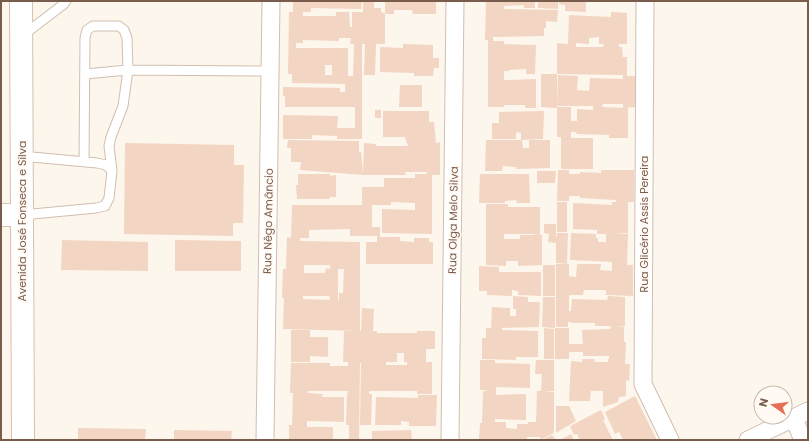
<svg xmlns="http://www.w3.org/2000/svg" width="809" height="441" font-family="Poppins,sans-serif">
  <rect width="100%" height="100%" fill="#fdf6ec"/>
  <path fill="#f3d5c3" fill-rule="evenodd" d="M293 1H362L361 9 311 8V12H303V16H336V12H349L350 27H352V12H363V1H374V8H381V12L385 14V44H376L375 75H364L365 44H362V139H337V136L312 135V139H283V115L338 116 337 128H355V107H285V96H283V87L340 88V92H345V84L292 83V74H288L289 12H293ZM339 38H351L350 44H354L353 76H348V48H296V43H303V40L339 41ZM325 65H332V75H325Z
    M385 1H436V14H413L412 10H394V14H385Z
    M486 1H535V8H524V5L504 6V9L558 10 557 22 546 21V28H544V36L493 37V41H504V44L536 45 535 74H526V69L509 70V71H504V74H499H504V80L536 79V108H525V105H504V107H488V40H485Z
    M538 1H558V9L538 8Z
    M559 1H586V12L565 11V5L559 4Z
    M611 12 627 13V44H614H619V47H622L623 57H627V76H636L635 107 623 108V104H603L602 107 628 108V138H609V135L576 134 577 132H571V138H593V169H561V137H557V107H571V121H577V109L593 110V106H557L558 75 578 76 577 90 589 91 590 78 623 79V75L557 74V43L568 44 569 15 611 17ZM599 37V44H604L603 47H576V43L589 44V38Z
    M403 44 433 45V58H439V68H434L433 76H414V73L380 72V47L403 48Z
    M541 74H557V108L541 107Z
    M400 85H422V107H399Z
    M375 110H381V118H375Z
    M383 111H429V122H434L436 143 440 142V175H432V234L382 233V209L415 210V203L391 202V205H372V227H380V237H400V241L414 242V238H429V242H433V264H366V242H377V236H350V229L309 230V238H300V241L360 242V331L283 329 284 298H282L283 269H286L287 237 291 238 292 205H362V187H384V178H415V174H427V172H405L406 175H363L300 170 301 162H291V148H287L288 140 359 141V152H361L363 173 364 143 376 144V146H408L405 137H383ZM304 265H330V269L326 268 325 273H304ZM338 269H344L343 293H339V300H338ZM303 296H329L330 300 303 299Z
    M544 111 543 139 521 140V133L516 132V139H492V123H499V112Z
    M486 140H522L523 148H529V140H550V168L516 169V167L503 166 502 171H485Z
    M125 143 234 145V165H244L243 223H233V236L124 234Z
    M558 170H569V174H580V172L601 173V170H634V202H628V233H614L628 234 627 265H633V296L606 295V290H584L583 295H569V311H571L572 299 607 300 608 296 625 297V326L617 327H624V342H626L625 364H630L629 381 626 380V396L619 397 618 402 603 407V391H591L590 401H569L571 361 582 362V359H594L595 362H608V359H609V356H583V352H569V359H555V328H569V344H583L582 330 610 329 611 326H595V323H571V322H568V327H556V264H569V276L576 277 577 264H601L600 270 612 271V262L570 260 571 233 596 234V238H598V242H606V234H597V230L573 229V203L612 205V202H616V200L580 198V196H569V201H557Z
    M537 171H556L555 183H537Z
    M298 174H330V176L336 175V197H330L329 199H297L296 185H298Z
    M480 174H529L530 203H517L516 200 505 201V203H479Z
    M557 202H567V232H557Z
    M486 204H508V207H540V235H542V265L518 266V261H506V266L486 265ZM504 234H535V235H520V239H504Z
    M544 224H556V240L557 233H568L567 264 556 263V243L548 242 549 234 544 233Z
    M62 240 148 242V271L61 270Z
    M175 240 241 241V271H175Z
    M543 265H555V296H543Z
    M479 266 499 267V272H541V296L518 295V291L512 290V296L487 295V291H479Z
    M513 296 528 297V302H540L539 327 502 328V330L538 331V357H516V360L482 359V338H486V328H491L492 307 510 308V316H516V309H513Z
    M543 297H555V328L542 327Z
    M362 308 374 309 373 331H377V333H417V331H435V349H426V362H432V394H417V391H369V394H372L371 425H360L361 363H360L359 440H349V425H346L347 395 348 391H308V393L323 394 322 397H344V422L307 421V427H333V440H289V425H292L293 393H290L291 363H330V366H348V362H343L344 331H369H361ZM397 353H404V362H407V365H386V362H397Z
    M544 328 554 329V359H544Z
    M291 330H310V337H328V357L310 356V362H291Z
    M480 360H495V363L530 364V388L496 387V395L526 394V420L495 419V422H506V428L517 429V424H528V422H536L537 391H541L542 374H535L536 360H554V391L544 392H554V433L540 440V437H527V440H479L480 423H482L483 391 490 390H480Z
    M418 395H437L436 426H409V422L401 421V425H375L376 397 418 398Z
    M635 396 657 440H621L623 439 619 432 615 434 605 412Z
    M556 406H569L576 421 556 433Z
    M601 410 605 419 603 420 613 440H580L577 434 574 435 570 426Z
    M78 428 146 429 145 440H78Z
    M174 430 232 431 231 440H174Z
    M411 430 412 440H372V431Z
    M571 434 574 440H560Z
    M552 435 556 440H541Z"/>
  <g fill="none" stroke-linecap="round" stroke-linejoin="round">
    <g stroke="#d1beb0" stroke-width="11">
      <path id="lane" d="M22 36 64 4 66 1
        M85 74 128 70 270 71
        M21 156 97 163 106 165 112 171 109 198 105 206 96 208 22 215
        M84 162 85 38 87 30 93 26H119L124 30 127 38 128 70 123 106 111 137 109 146 112 171"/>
    </g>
    <g stroke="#d1beb0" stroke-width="19">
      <path id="street" d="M645 1 643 384 670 440
        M794 419 803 440
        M265 440 271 1
        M450 440 455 1
        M748 440 808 411"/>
    </g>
    <g stroke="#d6c0b0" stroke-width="24">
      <path id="secondary" d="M21 1 23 440
        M1 215H22"/>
    </g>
    <use href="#lane" stroke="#fff" stroke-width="9"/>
    <use href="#street" stroke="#fff" stroke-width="17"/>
    <use href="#secondary" stroke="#fff" stroke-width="22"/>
  </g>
  <g text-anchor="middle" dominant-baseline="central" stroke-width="3.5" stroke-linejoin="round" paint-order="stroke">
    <g font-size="11" fill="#7a5c4d" stroke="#fffaf3">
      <text transform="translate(453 220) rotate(-89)">Rua Olga Melo Silva</text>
      <text transform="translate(22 221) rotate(-90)">Avenida José Fonseca e Silva</text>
      <text transform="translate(268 221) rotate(-89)">Rua Nêgo Amâncio</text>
      <text transform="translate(644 224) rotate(-90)">Rua Glicério Assis Pereira</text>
    </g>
  </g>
  <rect width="809" height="441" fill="none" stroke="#7a5c4d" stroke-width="4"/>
  <g transform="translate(773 405) rotate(284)"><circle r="19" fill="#fffaf3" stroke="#cabbb1"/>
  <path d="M0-3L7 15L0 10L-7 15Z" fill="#e76f51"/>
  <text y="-6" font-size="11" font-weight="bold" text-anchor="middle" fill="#7a5c4d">N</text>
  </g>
</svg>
